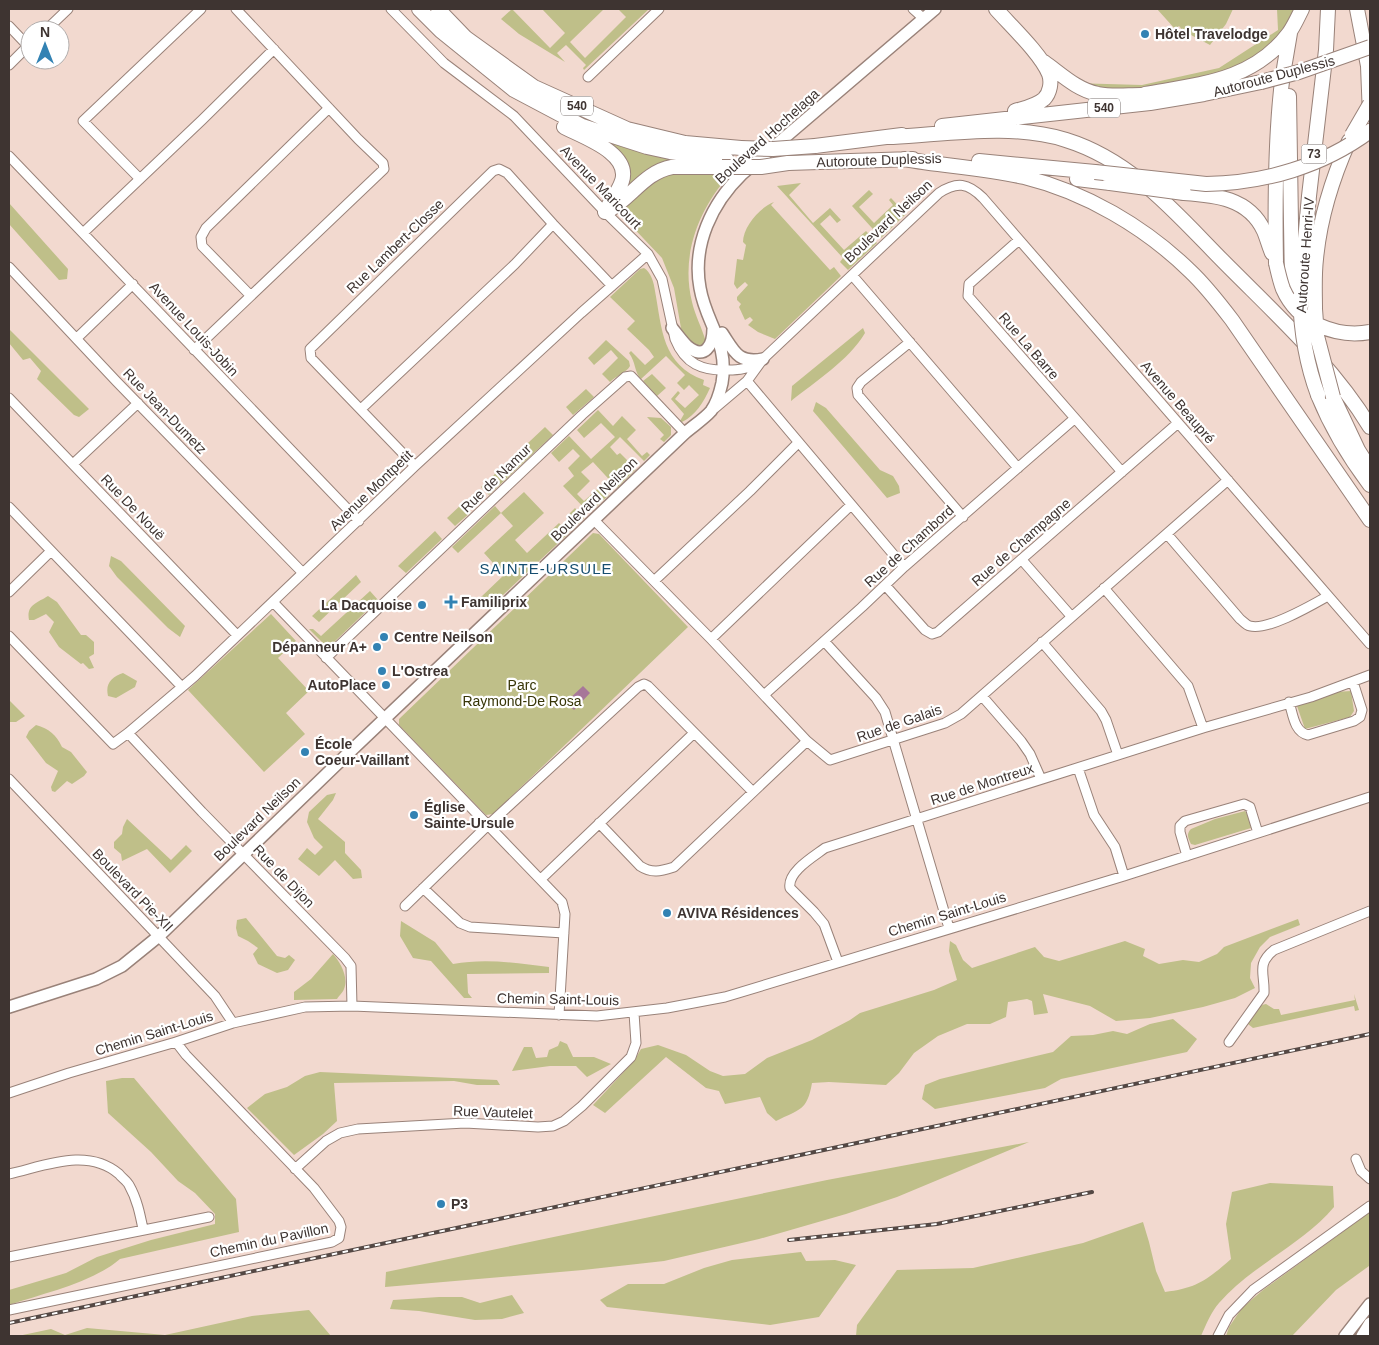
<svg xmlns="http://www.w3.org/2000/svg" width="1379" height="1345" font-family="Arial,sans-serif">
  <rect width="100%" height="100%" fill="#f2d9cf"/>
  <path fill="#bfbf89" d="M512 9 550 48 565 33 542 9H604L570 42 585 58 626 17 618 9H649L584 70 583 68 586 65 566 45 557 53 565 62 519 34 501 19Z
    M1157 9H1233L1226 24 1210 45 1191 35 1190 36 1185 30 1184 32 1179 26 1175 29Z
    M1277 9H1302L1261 60 1141 95 1072 83 1142 85 1219 68 1278 30Z
    M575 127 705 163 676 164 617 202 628 172Z
    M733 171C700 206 680 253 692 302 695 315 702 328 706 342L704 346 696 349 682 334 674 288 662 258 624 218 623 209 657 174Z
    M801 183 789 195 813 223 830 208 841 220 837 223 830 215 820 224 844 250 866 231 877 243 848 270 840 262 843 258 777 186Z
    M869 190 873 194 859 207 874 223 893 205 889 200 891 198 906 214 881 238 852 206Z
    M774 202 771 205 830 270 834 267 841 276 775 339 758 332 748 325 753 320 750 317 745 320 739 307 741 304 737 300V297L748 285 745 282 737 289 734 284 737 259 743 260 746 245 743 242C743 227 760 207 774 202Z
    M9 203 68 269 67 279 59 280 9 224Z
    M644 268C651 272 654 283 655 291 662 329 662 365 704 380L703 385 710 388C703 403 696 415 682 422L680 421 684 414 671 399 678 391 680 393 675 399 685 408 699 395 689 385 684 390 677 383 685 375 666 356 641 379C634 372 636 362 629 353L631 351 645 365 654 357 649 350 627 329 635 321 610 297 640 269Z
    M863 328 865 333C848 361 816 381 791 401L792 386Z
    M9 329 89 409 79 417 74 415 37 379 41 371 30 358 23 360 9 343Z
    M606 340 629 361 630 366C627 372 616 376 610 382L602 374 618 358 611 350 594 365 588 358Z
    M652 374 666 388 657 396 643 381Z
    M586 389 594 397 573 415 566 407Z
    M816 402 826 408 880 470 893 476 899 486 900 493 887 498 813 411Z
    M598 410 613 426 622 416 636 430 627 439 642 456 647 452 650 455 644 461 620 437 610 447 617 455 620 453 636 469 617 488 593 462 581 472 590 481 577 494 584 501 601 486 609 495 589 513 563 486 574 476 568 468 580 456 573 449 559 462 551 453 569 436 591 459 615 437 601 423 584 438 577 430Z
    M647 417 661 418 671 427V435L664 442 660 439 664 435Z
    M545 427 553 435 489 495 481 487Z
    M524 492 544 513 515 540 527 553 559 523 569 533 503 595 488 605 481 597 504 575 484 553 513 526 501 513 458 553 452 547 495 506 501 513Z
    M463 503 471 512 455 526 447 518Z
    M575 508 584 518 574 528 569 523V514Z
    M435 531 442 539 406 573 398 566Z
    M593 533 599 534 688 627 493 814 486 815 399 725V719Z
    M111 556 121 561 185 626 180 637 168 628 117 577 109 566Z
    M356 575 361 582 319 622 312 616Z
    M370 591 378 600 330 646 324 644 309 629H313L321 636Z
    M48 596 57 602 81 635H86L94 642V654L89 657 94 668 89 669 83 663 81 664 59 647 49 632 54 622 46 614 34 620H29C26 605 37 603 48 596Z
    M271 614 296 641 278 658 309 691 286 713 305 734 264 772 188 690Z
    M123 673 137 681 135 687 116 698 108 696C105 683 112 677 123 673Z
    M1351 691 1354 711 1350 717 1305 729 1297 706 1335 692Z
    M9 700 25 716 16 722H9Z
    M36 725C49 729 56 734 62 747L71 752 87 772 84 776 72 784 67 781 55 792 52 791 51 787 58 771 46 763 26 737 29 731Z
    M336 793 333 800 318 819 345 842V853L361 870 362 878 353 879 335 860 319 876 298 859 307 848 315 855 323 847 314 838 307 822 309 812 327 795Z
    M1245 811 1249 817 1251 828 1195 845 1191 844C1188 838 1186 834 1191 829L1215 819Z
    M127 819 171 860 186 845 192 851 170 873 147 849 122 861 121 854 114 848V842L122 834 123 827Z
    M246 918 277 956 285 958 289 955 295 960 288 970 277 973 258 964 253 954 258 948 248 941 238 936 236 928 237 920Z
    M1298 919 1300 925 1270 937 1260 947 1251 963 1250 978 1255 988 1235 998 1203 1007 1150 1018 1116 1021 1090 1006 1043 994 1048 1013 1034 1015 1032 1001 1027 999 1008 1002 1006 1017 990 1024H967L938 1036 914 1053 899 1073 886 1085 829 1082 812 1083C807 1111 800 1109 776 1121L767 1113 760 1097 725 1104 719 1091 706 1088 666 1057 605 1113 593 1105 634 1061 641 1049 658 1045 686 1055 710 1071 723 1076 745 1074 767 1058 812 1040 850 1020 860 1013 934 990 957 980 949 951 950 941 956 945 963 960 972 968 1035 947 1044 957 1059 961 1125 941 1145 949 1143 956 1159 964 1183 960 1199 962 1217 954 1224 947Z
    M401 921 435 942 453 964C485 958 518 963 549 967V973L467 974 468 993 472 998H464L431 961 413 958 400 936Z
    M333 954C340 962 349 977 344 989 343 992 339 996 337 999L294 1000V992L311 979Z
    M1354 994 1359 1010 1355 1011 1354 1006 1253 1028 1248 1024C1250 1016 1258 1005 1266 1004L1274 1009H1279L1281 1015 1355 1000Z
    M1173 1019 1197 1039 1187 1052 1061 1079 1045 1088 935 1109 922 1099 925 1085 940 1079 1053 1052 1071 1036 1093 1035 1113 1031 1127 1034 1150 1024Z
    M560 1041 567 1044 573 1057H594L611 1064 587 1077 576 1066H550L512 1071 524 1047H532L536 1058 547 1057 549 1050 558 1046Z
    M320 1072 497 1080 500 1085H477L454 1081 334 1083 337 1121 323 1134 294 1155 247 1108 265 1094 287 1087 305 1076Z
    M122 1078H134L236 1199 239 1232 120 1259C92 1283 44 1293 9 1305V1290L66 1273 97 1257 151 1240 215 1224V1214L195 1193 178 1181 151 1152 108 1113 106 1081Z
    M1029 1142 897 1197 846 1214 759 1239 664 1261 583 1270 385 1287 386 1272 827 1180Z
    M1270 1183 1333 1186 1334 1207C1302 1245 1252 1265 1219 1303 1211 1312 1206 1325 1201 1336H856L857 1325 897 1270 973 1268 1083 1243 1143 1222 1149 1242 1156 1271 1165 1292C1197 1288 1207 1280 1231 1259L1226 1224 1232 1192Z
    M1370 1212 1369 1266 1336 1290 1292 1336H1226L1229 1327 1242 1308 1263 1290Z
    M801 1252 806 1261 835 1260 856 1265 819 1317 770 1325 607 1307 600 1300 628 1284H664L704 1268 732 1260Z
    M512 1295 524 1313 502 1319 475 1320 419 1311 390 1309 393 1300 439 1297H462L480 1303Z
    M309 1310 331 1336H18L51 1329 65 1335 87 1328 165 1335 252 1316Z"/>
  <path fill="#a77799" d="M583 686 590 693 574 710 566 702Z"/>
  <g fill="none" stroke-linecap="round" stroke-linejoin="round">
    <g stroke="#998279" stroke-width="11">
      <path id="minor" d="M391 9 444 63 514 116 605 212 648 254 662 279 675 339C685 364 702 371 728 370 739 370 748 369 758 362
        M913 9 923 18
        M9 26 28 46
        M46 30 68 9
        M9 65 30 44
        M588 77 659 9
        M9 156 359 521
        M140 179 83 121 201 9
        M83 233 202 120 274 49
        M1019 240 969 284 968 296 1122 472
        M9 267 117 382 303 573
        M852 275 1018 468
        M250 295 202 246 201 237 206 228 329 108
        M77 338 133 284
        M910 342 861 382 857 388 858 395 963 517
        M194 350 384 169 383 163 358 139 236 9
        M747 381 904 567
        M9 398 237 635
        M715 408 747 381 763 359 939 193C957 181 968 183 983 198L1370 644
        M361 409 515 264 553 224
        M73 464 138 403
        M415 466 311 358 310 349 493 171 499 169 507 173 553 224 612 286
        M9 507 182 687
        M594 520 711 639 807 741 830 760 945 723 961 714 1228 480
        M1167 534 1240 619C1243 621 1246 625 1250 626 1268 631 1312 605 1328 596
        M1022 560 1071 616
        M654 581 750 491 798 443
        M885 585 925 630 932 634 938 632 1178 423
        M1104 588 1188 686 1203 728
        M9 592 51 551
        M273 602 562 902 565 914 559 1015
        M9 636 113 744 128 733 195 676 415 466 581 313 648 254
        M711 639 851 505
        M824 641 876 698 885 712 949 928
        M1042 642 1101 711 1106 720 1118 755
        M326 658 582 415 625 377 631 376 685 433
        M764 695 862 607 904 567 1074 419
        M982 696 1021 741 1030 754 1041 779
        M1289 702C1293 714 1294 732 1308 735L1354 721 1360 717 1362 710 1353 682
        M128 733 202 812 345 958 351 966 352 1006
        M1078 768 1094 815 1115 847 1124 876
        M9 779 215 996 233 1023
        M599 823 640 866C652 874 661 871 674 867L807 741
        M1187 856 1180 832V826L1185 821 1244 804 1250 807 1258 833
        M541 879 694 733
        M423 888 460 923 470 927 564 933
        M405 906 487 826 638 687 644 684 648 686 753 792
        M838 962 824 924 814 912 790 888C787 872 813 857 825 848L1203 728 1311 697 1370 675
        M1229 1042 1264 993C1265 974 1256 964 1274 950L1370 911
        M9 1093 69 1073 176 1042 233 1023 305 1007 352 1006 597 1016 667 1008 725 997 1124 876 1370 797
        M1356 1159 1361 1171 1370 1179
        M295 1169 326 1141 340 1133 358 1129 465 1123 538 1127 553 1126 564 1121 582 1106 631 1057 636 1043 634 1013
        M9 1174C45 1166 87 1147 119 1174 122 1178 127 1181 129 1185 137 1199 140 1214 143 1229
        M9 1257 209 1217
        M9 1310 332 1242 339 1238 341 1227 339 1221 314 1188 186 1055 176 1042
        M1218 1336 1229 1315 1253 1290 1370 1206"/>
    </g>
    <g stroke="#998279" stroke-width="14">
      <path id="major" d="M672 328C677 334 682 341 687 346 705 361 713 345 713 329
        M722 333C734 351 738 364 763 359
        M9 1007 96 979 122 966 159 936 336 765 685 433C693 426 704 419 711 411 717 403 720 392 722 383 729 342 706 324 700 288 692 245 712 203 742 174L935 9
        M1345 1336 1370 1304
        M1362 1336 1370 1323"/>
    </g>
    <g stroke="#998279" stroke-width="16">
      <path id="highway" d="M419 9 441 31 514 90 582 126 647 147 670 152 727 160
        M438 9 466 38 534 87 627 129 685 143 741 148
        M996 9C1011 26 1041 54 1049 74 1052 82 1050 93 1044 99 1036 106 1025 108 1015 111
        M1357 9 1368 66 1370 116
        M1044 62C1061 74 1077 90 1098 94 1112 97 1127 95 1141 95
        M1145 94C1200 84 1253 81 1289 33 1294 26 1298 17 1302 9
        M1289 96 1292 286
        M942 126 1150 103 1204 94 1261 82
        M564 127C583 137 631 153 622 181 619 191 610 202 605 212
        M893 137C949 134 1012 123 1066 140 1137 162 1182 221 1233 271 1282 320 1334 368 1370 427
        M815 146 902 135
        M904 159C944 166 984 168 1024 177 1085 192 1145 227 1190 271 1206 286 1219 303 1232 320L1370 520
        M979 161 1095 172
        M788 163 913 159
        M1077 179 1110 183
        M1184 193C1215 195 1249 198 1264 231 1267 238 1269 246 1272 253
        M606 212C630 200 644 172 672 167H722
        M1276 263C1275 206 1275 147 1281 90 1283 71 1287 52 1290 33
        M1300 297 1309 196 1326 50 1328 9
        M1315 309C1315 293 1314 276 1316 259 1320 217 1332 179 1349 141
        M1318 395C1331 427 1349 457 1370 485
        M1333 397 1358 450 1370 469
        M1368 1336 1370 1334"/>
    </g>
    <use href="#minor" stroke="#fff" stroke-width="9"/>
    <use href="#major" stroke="#fff" stroke-width="11"/>
    <use href="#highway" stroke="#fff" stroke-width="14"/>
    <g stroke="#544844" stroke-width="4">
      <path id="rail" d="M789 1240 937 1224 1092 1192
        M9 1323 1370 1034"/>
    </g>
    <use href="#rail" stroke="#fff" stroke-width="2" stroke-dasharray="5.5" stroke-linecap="butt"/>
    <g stroke="#998279" stroke-width="16" stroke-linecap="butt">
      <path id="highway-bridge" d="M1261 82 1299 72 1370 47
        M1352 135 1370 104
        M741 148 773 149 815 146
        M722 167H761L788 163
        M1095 172 1206 184C1265 183 1323 166 1370 131
        M1110 183 1184 193
        M1276 263C1278 272 1280 281 1283 289 1298 323 1336 338 1370 332
        M1300 297C1301 330 1306 363 1318 395
        M1315 309 1317 336 1333 397"/>
    </g>
    <use href="#highway-bridge" stroke="#fff" stroke-width="14"/>
  </g>
  <g fill="#3282b3" stroke="#fff" stroke-width="2">
    <circle cx="1145" cy="34" r="5"/>
    <path d="M448.5 594.5h5v5h5v5h-5v5h-5v-5h-5v-5h5z"/>
    <circle cx="422" cy="605" r="5"/>
    <circle cx="384" cy="637" r="5"/>
    <circle cx="377" cy="647" r="5"/>
    <circle cx="382" cy="671" r="5"/>
    <circle cx="386" cy="685" r="5"/>
    <circle cx="305" cy="752" r="5"/>
    <circle cx="414" cy="815" r="5"/>
    <circle cx="667" cy="913" r="5"/>
    <circle cx="441" cy="1204" r="5"/>
  </g>
  <g text-anchor="middle" dominant-baseline="central" stroke-width="4.5" stroke-linejoin="round" paint-order="stroke">
    <g fill="#fff" stroke="#78716f" stroke-width="1">
      <rect x="561" y="96.5" width="32" height="19" rx="4"/>
      <rect x="1088" y="98.5" width="32" height="19" rx="4"/>
      <rect x="1301.5" y="144.5" width="25" height="19" rx="4"/>
    </g>
    <g font-size="12" font-weight="bold" fill="#3e3431">
      <text x="577" y="106">540</text>
      <text x="1104" y="108">540</text>
      <text x="1314" y="154">73</text>
    </g>
    <g font-size="14" font-weight="bold" fill="#3e3431" stroke="#fff" text-anchor="start">
      <text x="1155" y="34">Hôtel Travelodge</text>
      <text x="461" y="602">Familiprix</text>
      <text x="412" y="605" text-anchor="end">La Dacquoise</text>
      <text x="394" y="637">Centre Neilson</text>
      <text x="367" y="647" text-anchor="end">Dépanneur A+</text>
      <text x="392" y="671">L'Ostrea</text>
      <text x="376" y="685" text-anchor="end">AutoPlace</text>
      <text x="315" y="744">École<tspan x="315" dy="16">Coeur-Vaillant</tspan></text>
      <text x="424" y="807">Église<tspan x="424" dy="16">Sainte-Ursule</tspan></text>
      <text x="677" y="913">AVIVA Résidences</text>
      <text x="451" y="1204">P3</text>
    </g>
    <g font-size="14" fill="#3e3431" stroke="#fff">
      <text transform="translate(1274 76) rotate(-15)">Autoroute Duplessis</text>
      <text transform="translate(767 136) rotate(-42)">Boulevard Hochelaga</text>
      <text transform="translate(879 160) rotate(-2)">Autoroute Duplessis</text>
      <text transform="translate(601 187) rotate(46)">Avenue Maricourt</text>
      <text transform="translate(888 221) rotate(-43)">Boulevard Neilson</text>
      <text transform="translate(395 246) rotate(-44)">Rue Lambert-Closse</text>
      <text transform="translate(1305 255) rotate(-86)">Autoroute Henri-IV</text>
      <text transform="translate(194 329) rotate(47)">Avenue Louis-Jobin</text>
      <text transform="translate(1029 346) rotate(49)">Rue La Barre</text>
      <text transform="translate(1178 402) rotate(49)">Avenue Beaupré</text>
      <text transform="translate(165 411) rotate(46)">Rue Jean-Dumetz</text>
      <text transform="translate(496 478) rotate(-44)">Rue de Namur</text>
      <text transform="translate(371 490) rotate(-44)">Avenue Montpetit</text>
      <text transform="translate(594 499) rotate(-44)">Boulevard Neilson</text>
      <text transform="translate(133 507) rotate(46)">Rue De Nouë</text>
      <text transform="translate(1021 542) rotate(-41)">Rue de Champagne</text>
      <text transform="translate(909 546) rotate(-42)">Rue de Chambord</text>
      <text transform="translate(899 723) rotate(-19)">Rue de Galais</text>
      <text transform="translate(982 784) rotate(-18)">Rue de Montreux</text>
      <text transform="translate(257 819) rotate(-44)">Boulevard Neilson</text>
      <text transform="translate(284 876) rotate(46)">Rue de Dijon</text>
      <text transform="translate(133 890) rotate(46)">Boulevard Pie-XII</text>
      <text transform="translate(947 914) rotate(-17)">Chemin Saint-Louis</text>
      <text transform="translate(558 999) rotate(1)">Chemin Saint-Louis</text>
      <text transform="translate(154 1033) rotate(-17)">Chemin Saint-Louis</text>
      <text transform="translate(493 1112) rotate(2)">Rue Vautelet</text>
      <text transform="translate(269 1240) rotate(-12)">Chemin du Pavillon</text>
    </g>
    <g font-size="14" fill="#373507" stroke="#fff">
      <text x="522" y="685">Parc<tspan x="522" dy="16">Raymond-De Rosa</tspan></text>
    </g>
    <g font-size="15" letter-spacing="1" fill="#164e70" stroke="#fff">
      <text x="546" y="568">SAINTE-URSULE</text>
    </g>
  </g>
  <rect width="1379" height="1345" fill="none" stroke="#3e3431" stroke-width="20"/>
  <g transform="translate(45 45)"><circle r="24" fill="#ffffff" stroke="#b2aead"/>
  <path d="M0-4L9 19L0 12L-9 19Z" fill="#3282b3"/>
  <text y="-8" font-size="14" font-weight="bold" text-anchor="middle" fill="#3e3431">N</text>
  </g>
</svg>
